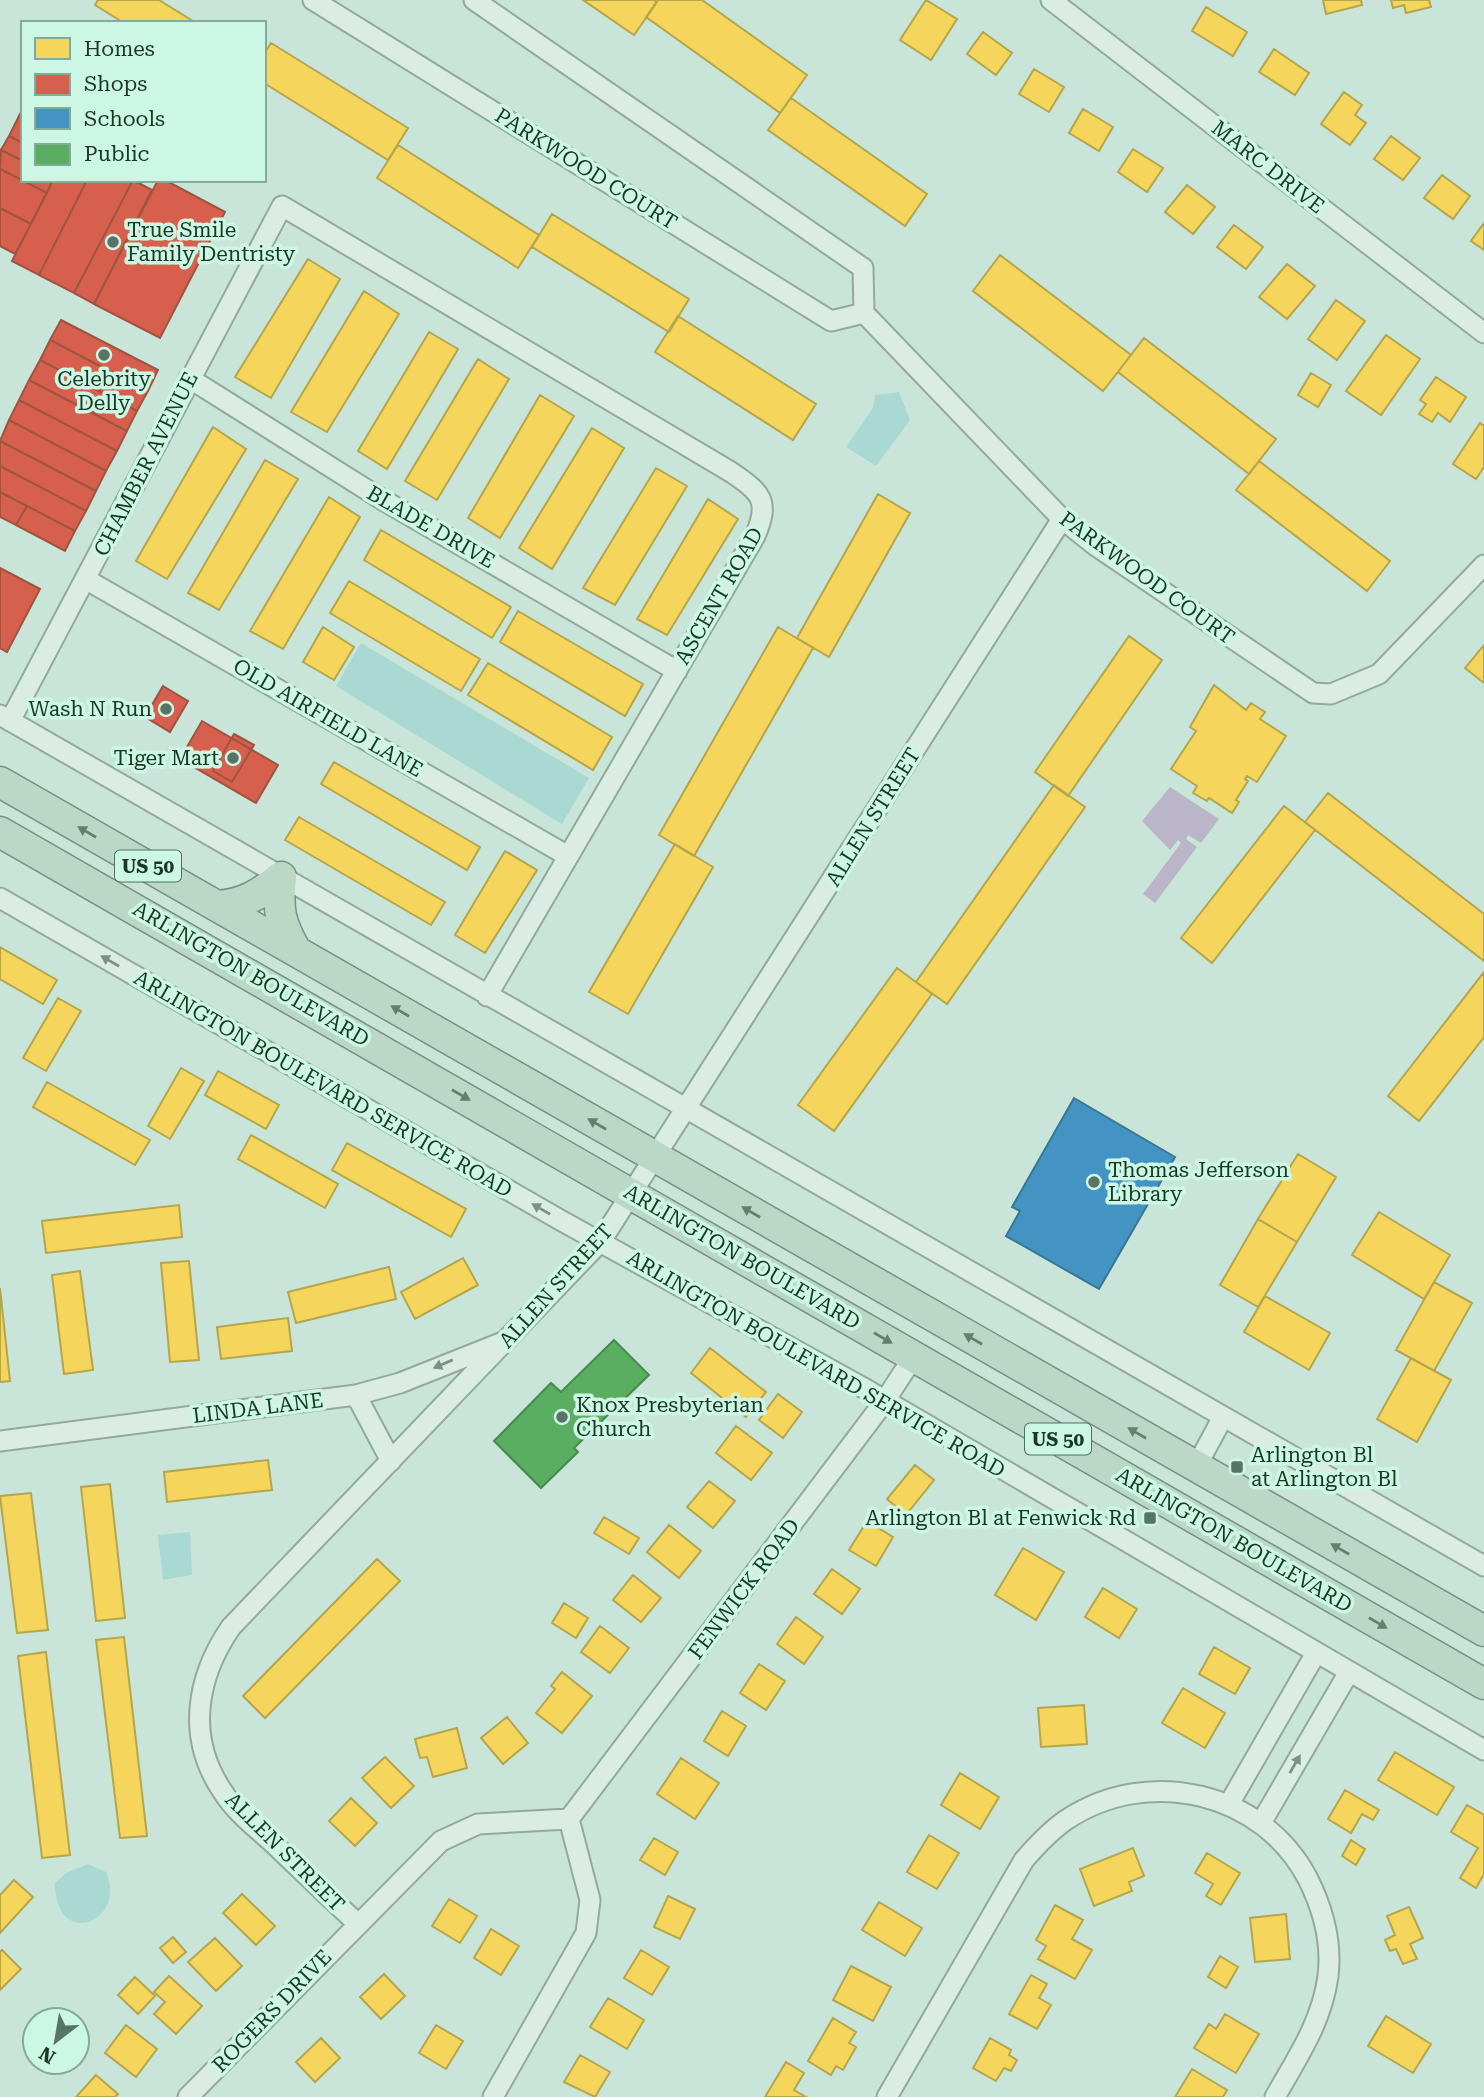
<svg xmlns="http://www.w3.org/2000/svg" width="1484" height="2097" font-family="'Roboto Serif',serif">
  <rect width="100%" height="100%" fill="#c9e5d9"/>
  <path fill="#aad8d2" d="M899 392 910 420 876 466 846 447 873 408 875 395Z
    M361 643 589 778 562 824 336 686Z
    M190 1532 192 1575 163 1580 158 1535Z
    M88 1864 106 1872C128 1921 56 1952 55 1883L66 1873Z"/>
  <path fill="#bab5c8" d="M1170 787 1219 819 1201 843 1188 835 1186 839 1197 847 1155 903 1143 894 1181 843 1178 840 1170 850 1142 821Z"/>
  <path fill="#f6d55c" stroke="#b4a64c" stroke-width="2" d="M98 0H159L196 23H124L95 5Z
    M583 0H654L657 2 634 35Z
    M658 0H702L807 75 780 113 646 17Z
    M926 0 957 19 931 60 900 40Z
    M1323 0H1361L1362 5 1326 14Z
    M1391 0H1429L1431 7 1406 13 1404 5 1393 8Z
    M1206 7 1247 32 1233 56 1192 31Z
    M983 32 1012 53 996 75 967 54Z
    M271 43 408 128 388 160 264 83V54Z
    M1274 49 1309 73 1295 95 1259 72Z
    M1034 69 1064 87 1049 112 1019 94Z
    M1344 92 1362 105 1355 115 1366 123 1350 145 1321 124Z
    M791 98 927 194 905 226 768 130Z
    M1083 109 1113 127 1099 151 1069 133Z
    M1391 136 1420 158 1403 180 1374 159Z
    M398 145 539 235 518 268 377 178Z
    M1133 149 1163 168 1147 192 1118 172Z
    M1442 175 1470 196 1453 219 1424 198Z
    M1187 185 1215 207 1193 234 1165 212Z
    M552 214 689 299 669 332 532 247Z
    M1484 223V250L1471 241Z
    M1234 225 1263 247 1246 269 1217 247Z
    M1000 255 1131 355 1103 391 973 291Z
    M308 259 340 279 271 398 235 377Z
    M1287 264 1315 286 1287 319 1259 297Z
    M364 291 399 314 327 432 291 412Z
    M1336 300 1365 321 1337 360 1308 339Z
    M678 316 816 404 793 440 655 352Z
    M429 332 458 349 387 469 358 451Z
    M1386 335 1420 359 1381 415 1346 391Z
    M1144 338 1276 439 1249 474 1118 372Z
    M478 359 509 379 437 500 405 481Z
    M1311 373 1331 385 1318 407 1298 395Z
    M1436 377 1466 397 1450 422 1438 413 1432 422 1419 414 1426 404 1420 400Z
    M540 395 574 416 500 538 468 518Z
    M1480 423 1484 426V467L1476 479 1453 464Z
    M213 427 246 449 167 579 136 561Z
    M592 428 624 448 552 569 519 548Z
    M265 460 298 479 219 610 188 593Z
    M1259 461 1390 561 1367 591 1236 490Z
    M656 468 687 486 615 605 583 588Z
    M878 494 910 513 829 657 797 638Z
    M329 497 360 517 283 649 250 631Z
    M708 499 738 519 667 635 637 619Z
    M381 530 511 607 492 638 364 560Z
    M349 581 480 659 461 691 330 613Z
    M518 611 643 684 625 716 500 642Z
    M323 627 354 647 334 680 303 662Z
    M778 627 813 648 694 856 659 835Z
    M1129 636 1162 660 1068 796 1035 772Z
    M1484 645V683L1465 668Z
    M488 663 612 737 593 770 468 695Z
    M1214 685 1246 710 1251 703 1265 712 1260 719 1286 736 1257 782 1247 776 1245 779 1248 781 1236 800 1239 802 1232 813 1209 798 1207 801 1193 793 1197 786 1171 769 1196 731 1190 727Z
    M334 762 480 847 467 870 321 784Z
    M1054 785 1085 807 947 1004 916 982Z
    M1328 793 1484 914V961L1305 822Z
    M1284 806 1315 830 1212 963 1181 938Z
    M299 817 445 902 431 925 285 840Z
    M675 844 713 867 628 1014 589 992Z
    M505 851 537 870 485 953 455 935Z
    M0 947 57 980 43 1004 0 979Z
    M897 968 932 994 834 1131 798 1105Z
    M1484 972V1037L1419 1121 1388 1096Z
    M58 998 81 1011 46 1071 23 1058Z
    M181 1068 204 1081 170 1139 148 1126Z
    M218 1071 279 1105 266 1129 205 1095Z
    M47 1082 150 1140 135 1165 33 1107Z
    M251 1135 338 1184 325 1208 238 1159Z
    M347 1143 466 1209 451 1237 332 1170Z
    M1298 1154 1336 1177 1297 1242 1258 1219Z
    M179 1205 182 1237 46 1253 42 1221Z
    M1379 1212 1450 1255 1424 1299 1352 1255Z
    M1258 1219 1297 1242 1258 1307 1220 1285Z
    M463 1258 478 1285 415 1319 401 1292Z
    M189 1261 199 1360 170 1362 161 1263Z
    M389 1267 396 1299 296 1323 288 1292Z
    M80 1271 93 1370 64 1374 52 1275Z
    M1434 1282 1472 1303 1434 1371 1396 1350Z
    M0 1288 10 1381 0 1382Z
    M1265 1296 1330 1333 1309 1370 1244 1332Z
    M288 1318 292 1351 221 1359 217 1327Z
    M710 1348 766 1392 746 1417 691 1373Z
    M1411 1358 1451 1380 1417 1442 1377 1419Z
    M778 1394 802 1412 783 1438 759 1420Z
    M736 1426 772 1453 751 1480 716 1453Z
    M268 1460 272 1490 167 1502 164 1472Z
    M915 1465 934 1480 906 1515 887 1499Z
    M709 1481 735 1501 713 1528 687 1507Z
    M110 1484 125 1618 96 1621 81 1487Z
    M31 1493 48 1630 17 1633 0 1496Z
    M604 1517 639 1538 629 1554 594 1533Z
    M867 1521 893 1537 876 1566 849 1550Z
    M669 1525 701 1551 679 1578 647 1552Z
    M1023 1548 1064 1572 1036 1620 995 1595Z
    M377 1559 400 1581 265 1718 243 1696Z
    M832 1569 860 1589 842 1614 814 1594Z
    M633 1575 661 1598 641 1622 613 1600Z
    M1103 1588 1137 1609 1119 1638 1085 1617Z
    M564 1603 588 1618 576 1638 552 1623Z
    M796 1617 823 1637 804 1664 777 1644Z
    M600 1626 629 1648 610 1673 581 1652Z
    M124 1637 147 1836 120 1838 96 1640Z
    M1214 1647 1250 1668 1235 1694 1199 1674Z
    M46 1652 70 1855 42 1858 18 1656Z
    M759 1664 785 1681 766 1710 740 1693Z
    M562 1672 592 1696 562 1733 536 1713 555 1689 551 1686Z
    M1183 1688 1225 1713 1205 1748 1162 1723Z
    M1084 1705 1087 1744 1041 1747 1038 1708Z
    M722 1711 746 1726 728 1756 704 1741Z
    M507 1717 528 1743 503 1764 481 1738Z
    M457 1728 467 1768 433 1777 427 1757 420 1758 415 1739Z
    M1395 1752 1454 1787 1437 1815 1378 1780Z
    M385 1757 414 1786 391 1808 362 1778Z
    M681 1758 719 1783 695 1819 657 1794Z
    M960 1773 999 1797 980 1829 941 1805Z
    M1345 1790 1379 1810 1373 1820 1362 1814 1351 1833 1328 1819Z
    M351 1798 377 1823 355 1846 329 1821Z
    M1467 1805 1484 1815V1874L1476 1888 1460 1878 1478 1848 1451 1832Z
    M929 1835 959 1853 937 1889 907 1872Z
    M654 1838 678 1852 665 1875 640 1860Z
    M1351 1840 1365 1849 1356 1865 1342 1856Z
    M1133 1848 1144 1876 1129 1882 1132 1891 1094 1906 1080 1869Z
    M1207 1853 1240 1873 1221 1905 1206 1896 1213 1884 1195 1873Z
    M14 1880 33 1897 0 1933V1895Z
    M242 1894 275 1926 256 1945 223 1913Z
    M668 1896 695 1909 680 1939 654 1927Z
    M449 1899 477 1916 460 1943 432 1926Z
    M879 1902 922 1928 905 1956 862 1930Z
    M1055 1905 1083 1920 1072 1939 1092 1950 1075 1979 1038 1959 1046 1946 1036 1940Z
    M1409 1907 1423 1938 1410 1944 1417 1959 1403 1964 1396 1949 1390 1951 1385 1940 1395 1935 1387 1916Z
    M1286 1914 1290 1959 1255 1962 1250 1918Z
    M491 1929 519 1946 501 1975 474 1958Z
    M173 1937 186 1952 173 1963 160 1948Z
    M215 1938 242 1966 216 1991 188 1962Z
    M2 1950 21 1969 0 1990V1952Z
    M641 1950 669 1967 652 1995 624 1978Z
    M1220 1956 1238 1967 1226 1988 1208 1977Z
    M851 1966 891 1987 873 2021 833 2000Z
    M384 1974 405 1996 381 2019 360 1997Z
    M1031 1975 1047 1984 1039 1998 1051 2005 1037 2029 1009 2014Z
    M169 1976 202 2006 176 2034 154 2014 165 2002 154 1992Z
    M135 1977 155 1996 138 2014 118 1995Z
    M608 1998 644 2020 627 2049 590 2027Z
    M1225 2014 1259 2034 1236 2073 1194 2048 1209 2024 1216 2029Z
    M1386 2016 1431 2044 1413 2073 1368 2046Z
    M833 2018 856 2032 849 2043 856 2047 843 2070 836 2066 831 2075 808 2061Z
    M126 2025 157 2049 136 2077 105 2053Z
    M436 2025 463 2041 446 2069 419 2053Z
    M321 2038 340 2058 315 2082 296 2062Z
    M990 2038 1011 2050 1009 2055 1017 2060 1011 2071 1004 2068 996 2081 973 2068Z
    M580 2055 610 2072 595 2097 564 2082Z
    M786 2062 804 2073 794 2090 806 2097H765Z
    M1192 2069 1227 2090 1223 2097H1175Z
    M96 2075 118 2094 115 2097H76Z"/>
  <path fill="#d6604d" stroke="#9e5441" stroke-width="2" d="M23 108V143L9 136Z
    M9 136 23 143V161L1 150Z
    M1 150 23 161V180H53L47 193 0 169Z
    M0 169 47 193 31 224 0 208Z
    M53 180H87L39 275 12 261Z
    M87 180H133L74 293 39 275Z
    M133 180 152 190 94 304 74 293Z
    M158 180H165L225 212 160 338 94 304Z
    M0 208 31 224 15 254 0 246Z
    M61 320 158 370 148 391 50 340Z
    M50 340 148 391 137 411 40 360Z
    M40 360 137 411 127 431 29 380Z
    M29 380 127 431 117 451 19 400Z
    M19 400 117 451 106 471 9 420Z
    M9 420 106 471 96 491 0 441Z
    M0 441 96 491 86 511 0 466Z
    M0 466 86 511 75 531 0 492Z
    M0 492 27 506 16 525 0 517Z
    M27 506 75 531 65 551 16 525Z
    M0 568 40 589 7 652 0 648Z
    M163 686 188 701 170 732 145 717Z
    M202 721 278 765 256 803 180 759Z
    M234 734 254 745 232 782 213 771Z"/>
  <path fill="#4393c3" stroke="#377794" stroke-width="2" d="M1074 1098 1175 1157 1099 1289 1006 1236 1020 1211 1012 1207Z"/>
  <path fill="#5aae61" stroke="#478a4f" stroke-width="2" d="M614 1340 649 1375 574 1448 578 1452 541 1488 494 1441 551 1383 561 1392Z"/>
  <g fill="none" stroke-linecap="round" stroke-linejoin="round">
    <g stroke="#93a99e" stroke-width="23">
      <path id="minor" d="M313 0 831 321 864 313
        M474 0 863 268 864 313 1062 519 1096 546 1313 693 1331 694 1379 674 1484 565
        M1051 0 1484 333
        M189 378 383 500 677 671
        M87 580 568 856
        M0 715 1484 1566
        M10 721 282 206 731 472C760 492 771 500 755 536L487 996
        M0 898 562 1221 862 1387 1484 1750
        M356 1395 391 1461
        M0 1441 356 1395 400 1383 503 1342
        M1196 1467 1223 1417
        M1229 1804 1316 1653
        M569 1819 884 1402 914 1356
        M1261 1823 1349 1672
        M357 1923C330 1898 303 1872 276 1846 258 1829 236 1813 223 1792 186 1738 196 1678 231 1627L601 1241 1062 519
        M188 2097 441 1841 478 1824 569 1819
        M493 2097 586 1933 590 1900 569 1819
        M887 2097 1024 1860C1037 1845 1050 1831 1066 1820 1148 1765 1263 1792 1308 1879 1323 1909 1332 1943 1328 1976 1322 2022 1297 2058 1275 2097"/>
    </g>
    <g stroke="#7a8f84" stroke-width="33">
      <path id="highway" d="M0 782 1484 1631
        M0 832 1484 1684
        M281 877C277 910 280 923 296 951
        M217 906C245 904 260 894 281 877"/>
    </g>
    <use href="#minor" stroke="#dbece4" stroke-width="19"/>
    <use href="#highway" stroke="#bad7c8" stroke-width="30"/>
  </g>
  <defs><path id="oneway-solid" d="M-6-.8H1V-3.2L6.5 0L1 3.2V.8H-6Z" transform="scale(1.75)"/></defs>
  <g fill="#637f6e">
    <use href="#oneway-solid" transform="translate(87 832) rotate(-150)"/>
    <use href="#oneway-solid" transform="translate(400 1011) rotate(-150)"/>
    <use href="#oneway-solid" transform="translate(461 1095) rotate(30)"/>
    <use href="#oneway-solid" transform="translate(597 1124) rotate(-150)"/>
    <use href="#oneway-solid" transform="translate(751 1212) rotate(-150)"/>
    <use href="#oneway-solid" transform="translate(883 1338) rotate(30)"/>
    <use href="#oneway-solid" transform="translate(973 1339) rotate(-150)"/>
    <use href="#oneway-solid" transform="translate(1137 1433) rotate(-150)"/>
    <use href="#oneway-solid" transform="translate(1340 1549) rotate(-150)"/>
    <use href="#oneway-solid" transform="translate(1378 1623) rotate(30)"/>
  </g>
  <g fill="#7b9284">
    <use href="#oneway-solid" transform="translate(110 961) rotate(-150)"/>
    <use href="#oneway-solid" transform="translate(541 1209) rotate(-150)"/>
    <use href="#oneway-solid" transform="translate(443 1364) rotate(157)"/>
    <use href="#oneway-solid" transform="translate(1295 1764) rotate(-60)"/>
  </g>
  <g fill="#587464" stroke="#cdf7e5" stroke-width="2.5">
    <circle cx="113" cy="242" r="7"/>
    <circle cx="104" cy="355" r="7"/>
    <circle cx="166" cy="709" r="7"/>
    <circle cx="233" cy="758" r="7"/>
    <circle cx="1094" cy="1182" r="7"/>
    <circle cx="562" cy="1417" r="7"/>
    <rect x="1230" y="1460" width="14" height="14" rx="3.5"/>
    <rect x="1143" y="1511" width="14" height="14" rx="3.5"/>
  </g>
  <g text-anchor="middle" dominant-baseline="central" stroke-width="7" stroke-linejoin="round" paint-order="stroke">
    <g fill="#cdf7e5" stroke="#50715f" stroke-width="2">
      <rect x="115" y="850.5" width="66" height="31" rx="5"/>
      <rect x="1025" y="1423.5" width="66" height="31" rx="5"/>
    </g>
    <g font-size="19" font-weight="bold" fill="#1b3725">
      <text x="148" y="866">US 50</text>
      <text x="1058" y="1439">US 50</text>
    </g>
    <g font-size="21" fill="#1b3725" stroke="#cdf7e5">
      <text transform="translate(1268 167) rotate(38)">MARC DRIVE</text>
      <text transform="translate(586 169) rotate(32)">PARKWOOD COURT</text>
      <text transform="translate(146 464) rotate(-63)">CHAMBER AVENUE</text>
      <text transform="translate(431 527) rotate(30)">BLADE DRIVE</text>
      <text transform="translate(1147 578) rotate(36)">PARKWOOD COURT</text>
      <text transform="translate(719 596) rotate(-60)">ASCENT ROAD</text>
      <text transform="translate(328 718) rotate(30)">OLD AIRFIELD LANE</text>
      <text transform="translate(873 817) rotate(-58)">ALLEN STREET</text>
      <text transform="translate(251 974) rotate(30)">ARLINGTON BOULEVARD</text>
      <text transform="translate(323 1084) rotate(30)">ARLINGTON BOULEVARD SERVICE ROAD</text>
      <text transform="translate(742 1257) rotate(30)">ARLINGTON BOULEVARD</text>
      <text transform="translate(556 1286) rotate(-48)">ALLEN STREET</text>
      <text transform="translate(816 1364) rotate(30)">ARLINGTON BOULEVARD SERVICE ROAD</text>
      <text transform="translate(258 1408) rotate(-7)">LINDA LANE</text>
      <text transform="translate(1234 1540) rotate(30)">ARLINGTON BOULEVARD</text>
      <text transform="translate(744 1589) rotate(-53)">FENWICK ROAD</text>
      <text transform="translate(285 1852) rotate(45)">ALLEN STREET</text>
      <text transform="translate(272 2011) rotate(-46)">ROGERS DRIVE</text>
    </g>
    <g font-size="21" fill="#1b3725" stroke="#cdf7e5" text-anchor="start">
      <text x="127" y="230">True Smile<tspan x="127" dy="24">Family Dentristy</tspan></text>
      <text x="104" y="379" text-anchor="middle">Celebrity<tspan x="104" dy="24">Delly</tspan></text>
      <text x="152" y="709" text-anchor="end">Wash N Run</text>
      <text x="219" y="758" text-anchor="end">Tiger Mart</text>
      <text x="1108" y="1170">Thomas Jefferson<tspan x="1108" dy="24">Library</tspan></text>
      <text x="576" y="1405">Knox Presbyterian<tspan x="576" dy="24">Church</tspan></text>
      <text x="1251" y="1455">Arlington Bl<tspan x="1251" dy="24">at Arlington Bl</tspan></text>
      <text x="1136" y="1518" text-anchor="end">Arlington Bl at Fenwick Rd</text>
    </g>
  </g>
  <rect x="21" y="21" width="245" height="161" fill="#cdf7e5" stroke="#86aa98" stroke-width="2"/>
  <rect x="35" y="38" width="35" height="21" fill="#f6d55c" stroke="#86aa98" stroke-width="2"/>
  <text x="84" y="56" font-size="21" fill="#1b3725">Homes</text>
  <rect x="35" y="74" width="35" height="21" fill="#d6604d" stroke="#86aa98" stroke-width="2"/>
  <text x="84" y="91" font-size="21" fill="#1b3725">Shops</text>
  <rect x="35" y="108" width="35" height="21" fill="#4393c3" stroke="#86aa98" stroke-width="2"/>
  <text x="84" y="126" font-size="21" fill="#1b3725">Schools</text>
  <rect x="35" y="144" width="35" height="21" fill="#5aae61" stroke="#86aa98" stroke-width="2"/>
  <text x="84" y="161" font-size="21" fill="#1b3725">Public</text>
  <g transform="translate(56 2041) rotate(211)"><circle r="33" fill="#cdf7e5" stroke="#86aa98" stroke-width="2"/>
  <path d="M0-5L12 26L0 18L-12 26Z" fill="#587464"/>
  <text y="-10" font-size="19" font-weight="bold" text-anchor="middle" fill="#1b3725">N</text>
  </g>
</svg>
